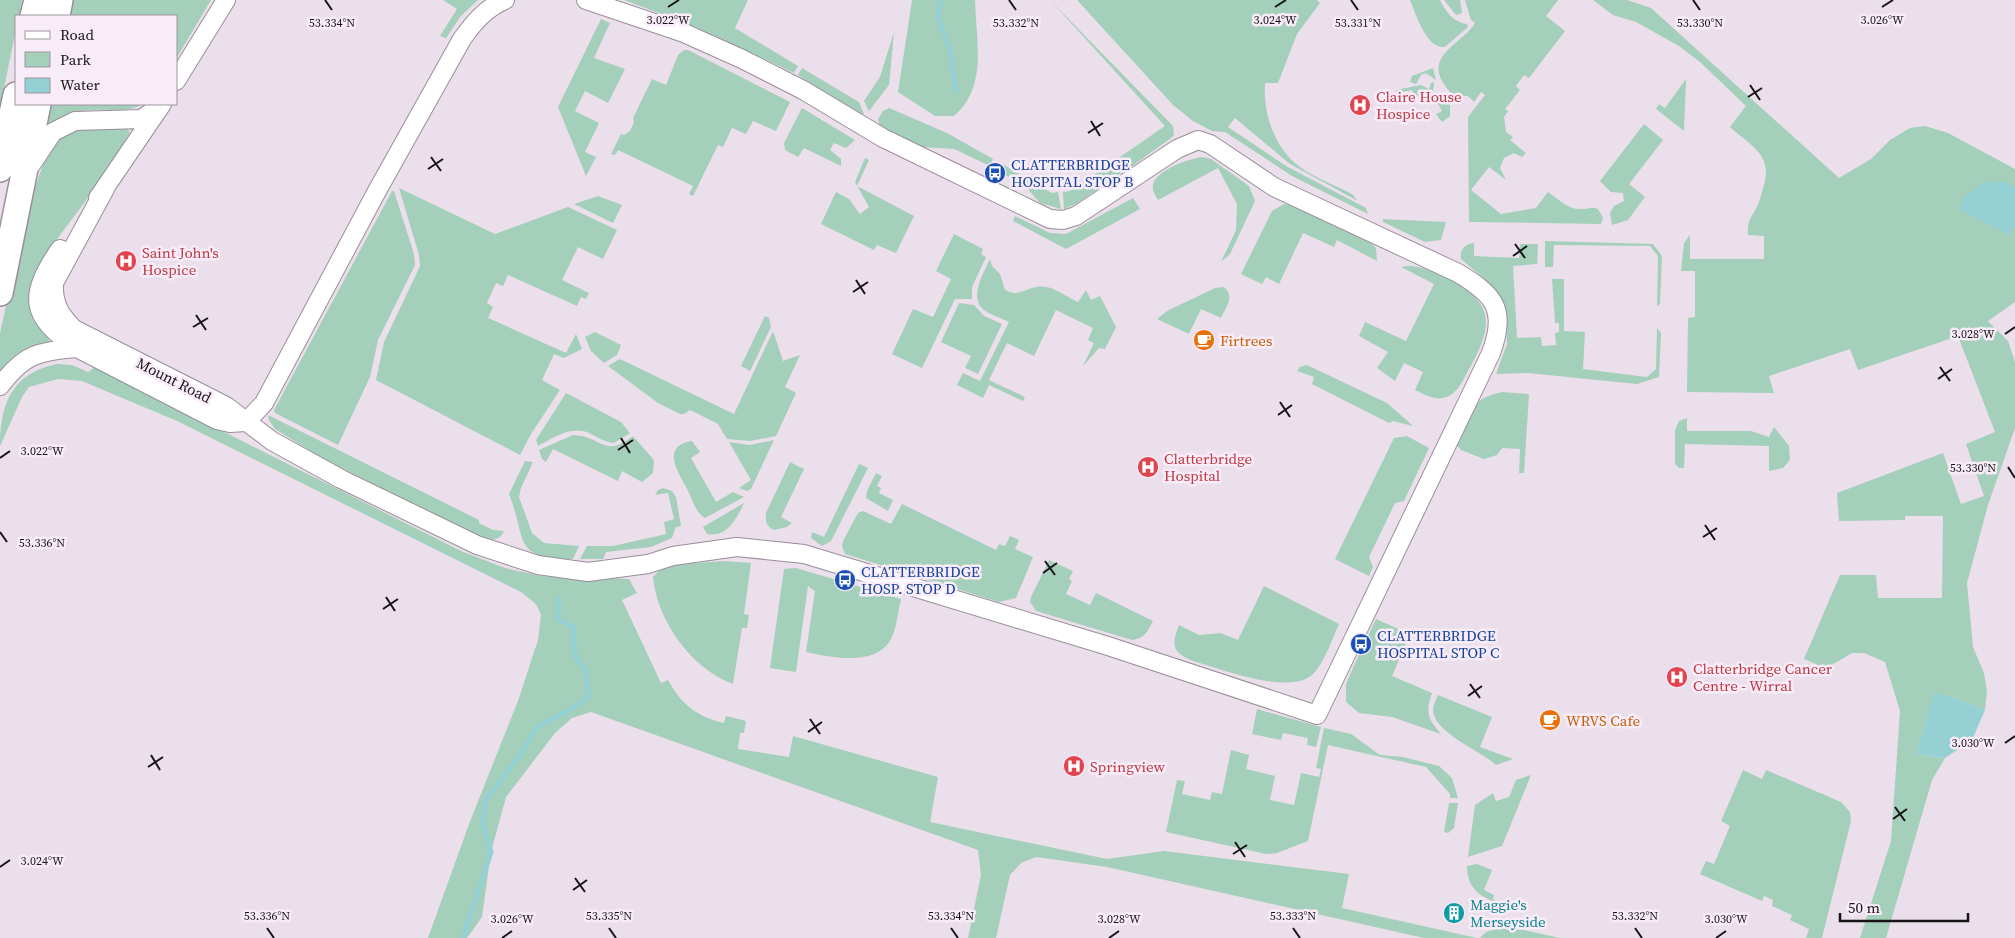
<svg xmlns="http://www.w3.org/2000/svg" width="2015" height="938" font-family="'Source Serif 4',serif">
  <rect width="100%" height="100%" fill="#ebdfeb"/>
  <path fill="#a4cfba" d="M0 0H22L19 16H16V29L0 108Z
    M69 0H211L176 59V16H66Z
    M443 0H478L461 16 446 38 440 36 457 9Z
    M624 0H748L735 28 798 66 794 73 696 27Z
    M912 0H975C976 42 988 86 954 116H935L898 92Z
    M1050 0 1173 126 1174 135 1171 138 1128 169 1120 157 1165 126Z
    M1077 0H1317L1320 3 1297 34 1278 83H1265C1263 113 1274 148 1300 167 1315 178 1335 185 1352 194L1358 201 1290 164 1235 118 1228 127 1286 166 1366 208 1368 214 1292 176 1225 132 1212 131 1193 121 1173 105Z
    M1410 0H1440C1446 12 1453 22 1467 24L1468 27 1445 47C1426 49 1416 14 1410 0Z
    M1444 0H1460L1462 13 1456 15Z
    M1465 0H1558L1546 16 1565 31 1529 78 1524 75 1516 86 1520 90 1505 109 1508 111 1504 117 1506 132 1513 137 1510 140 1526 153 1522 157 1514 153 1504 158 1500 168 1506 180 1489 167 1471 190 1501 214 1536 208 1548 192C1560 200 1568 210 1582 209 1589 209 1591 206 1598 209L1603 218 1601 224 1469 222 1468 117 1485 95 1481 92 1474 102 1468 96 1453 95C1448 90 1444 85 1441 79 1429 53 1464 42 1475 23L1471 20Z
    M1593 0H1627L1651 8 1839 178 1871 159 1890 140 1910 128 1925 126 1948 133 2015 169V302L1988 321 2008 341 2015 362V428L1988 505 1967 583 1973 647 1984 673 1987 692 1985 710 1952 697 1934 694 1916 754 1945 758 1932 780 1886 938H1860L1891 841 1900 711 1885 662 1864 653H1852L1830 666 1823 667 1804 659 1840 575H1876L1878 598H1942L1943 516H1905V520L1839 521 1837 493 1943 453 1961 504 1984 496 1966 444 1995 432 1958 336 1858 370 1850 349 1769 376 1774 393 1687 392 1688 318 1695 317V271H1681L1684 243 1690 235V259H1764V236L1748 235C1747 222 1750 218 1757 207 1760 201 1761 194 1763 188 1774 155 1752 147 1730 127L1746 106 1700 62 1679 46 1636 22 1613 15Z
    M601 19 610 23 594 58 625 69 608 103 585 91 575 111 599 123 585 152 596 157 586 176 558 107Z
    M894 32 889 85 869 111 864 101 880 77Z
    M684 50H688L790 102 776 131 753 121 746 134 732 128 723 147 718 145 693 196 689 194 693 186 618 150 615 155 611 154 621 134 624 135 630 131 634 122 633 118 652 79 666 85 678 55Z
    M802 68 859 102 864 114H857L798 75Z
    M1433 68 1436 80 1426 73 1421 75 1416 84 1410 82 1412 76Z
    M1686 79 1684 131 1656 109 1659 104 1665 108Z
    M1434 82 1433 92 1442 94 1450 104V116L1442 122 1436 114 1442 111 1439 105 1422 95 1415 96 1412 90 1396 93V90L1421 85 1429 89 1431 83Z
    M49 104H143C127 113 111 109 93 110 74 110 60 118 45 127Z
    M802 108 855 140 846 148 834 143 830 150 841 159V166L804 148 798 157 785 150 784 143Z
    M889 108 947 133 993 159 990 166 954 149 921 147 880 127 878 119 883 111Z
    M1644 124 1663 140 1629 184 1645 197 1628 220 1612 225 1610 213 1614 206 1624 201 1623 193 1611 192 1600 181Z
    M80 126 127 129 130 132 103 178 60 235 44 261 43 327 50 342C28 347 14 359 0 375V333L27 210 45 159 56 140Z
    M1203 157 1211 159 1249 186 1255 201 1230 254 1221 262 1236 230 1237 204 1218 168 1158 200C1155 195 1152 191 1153 185 1156 170 1190 158 1203 157Z
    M865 158 869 160 857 186 914 216 896 253 877 245 874 250 821 224 836 192 849 199 860 214 869 207 855 182Z
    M1116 160 1124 171 1076 204 1064 209 1063 192 1070 191Z
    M1004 165 1052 193 1058 192 1061 209 1040 203 1025 186 1000 172Z
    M399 188 495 234 568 207 617 230 603 259 578 247 562 280 589 293 586 299 581 297 577 306 508 275 503 286 496 283 487 303 493 307 488 318 566 353 576 334 582 349 564 358 554 354 542 380 560 390 531 434 520 455 376 380 384 342 420 266 419 255Z
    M392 191H394L414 254 415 265 378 340 370 377 338 445 275 413 274 410Z
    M598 196 622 205 613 223 574 204Z
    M1133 198 1140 209 1066 249 1013 221 1015 216 1050 233 1066 234Z
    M1284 204 1292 205 1366 239 1376 248 1377 261 1337 240 1334 247 1303 233 1279 284 1266 277 1262 284 1241 274 1272 211Z
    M1383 219 1446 222 1441 240 1425 242 1383 222Z
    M954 234 983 249 981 254 986 257 972 287V299H955L922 368 892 354 913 309 933 317 951 279 936 271Z
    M1545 241 1653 244 1662 256 1660 304 1657 306 1658 256 1650 246 1554 245 1553 267H1545Z
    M1474 243V256L1519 258 1520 244H1538L1537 264 1513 266 1517 338 1541 337 1542 346 1556 345 1555 333 1559 332V323H1555L1552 279H1564V331L1585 332 1583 369 1647 377 1656 369 1657 328 1661 333 1659 377 1637 384 1528 373 1496 374 1507 344 1506 324 1497 295 1488 282 1461 259C1459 250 1465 244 1474 243Z
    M990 259 992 266 1000 274 1005 290C1020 299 1029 284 1046 287 1056 288 1068 298 1078 302L1086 290 1091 300 1100 296 1116 327 1105 349 1099 348 1083 366 1094 343 1088 340 1093 328 1056 310 1034 356 1007 343 989 380 1025 397 1023 401 989 385 983 398 957 385 963 373 980 381 1009 322C1001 318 991 315 984 310 968 297 984 273 990 259Z
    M1407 266C1422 266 1434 271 1447 278 1497 303 1493 327 1468 371 1462 382 1457 395 1443 398 1433 400 1424 394 1415 390L1423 372 1404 363 1395 381 1377 368 1388 352 1359 336 1365 322 1406 341 1434 284 1401 267Z
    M1223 287C1236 295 1226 307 1221 318L1201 309 1189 334 1157 319 1167 311 1215 288Z
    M959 303 974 305 984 316 1002 324 978 374 965 368 971 356 941 342Z
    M765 316 769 318 771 327 750 371 741 366Z
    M773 331 783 361 800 355 785 387 796 393 776 436 750 441 727 439 718 424 690 410 684 414H680L658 403 608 366 620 359 734 414Z
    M595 332 621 345 617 355 604 363 591 351 585 337Z
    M57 364 72 365 88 372 95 367 461 551 505 568 541 576 589 580 609 578 629 579 637 593 622 600 661 683 668 680C681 704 697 717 724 723L726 716 746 721 744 733H740L738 749 789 757 793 736 938 777 930 822 1107 859 1164 851 1349 874 1342 908 1477 938H1424L1107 867 1036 857 1021 863 1010 875 996 938H968L981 875 978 850 591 712 572 718 555 733 506 797 491 852 482 917 467 938H428L469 824 518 701 538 640 541 614 536 604 521 592 177 421 82 381 58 379 29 387 22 397 0 446C0 404 12 373 57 364Z
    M1307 365 1387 403 1413 426 1393 421 1389 423 1312 384 1314 377 1297 371 1300 367Z
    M1502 392 1529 394 1524 473H1519L1520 449 1502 448 1497 455 1484 459 1461 450 1454 442C1469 413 1468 400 1502 392Z
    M566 393 621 422 630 433 614 443C604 442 597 437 589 433 571 425 553 438 538 446L536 440Z
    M268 415 479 520V523L493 530 504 531C500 540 492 541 483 539L320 457 275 429 269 420Z
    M1687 418V431H1751L1769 437 1774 427 1789 446 1790 460 1783 468 1769 471V446L1685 444 1684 468H1679L1675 464V430L1679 421Z
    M573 435C602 436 604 459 633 436L654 460 653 473 642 482 622 471 618 481 553 449 546 462 542 459 539 450Z
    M1407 436 1429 448 1404 501 1395 503 1369 557 1373 567 1369 576 1335 559 1394 438Z
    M774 440 751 489 747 491 739 488 751 480 729 442 750 445Z
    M692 441 700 452 691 458 716 502 733 492 744 497 705 518C696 514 692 498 687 489 678 472 660 446 692 441Z
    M525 461 533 462 521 488 519 497 532 533 544 543 579 546 573 559C511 558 528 542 509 494Z
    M790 462 804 469 781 517 792 523 787 527 774 530C766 526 765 521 766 513Z
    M859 464 868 468 831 541 822 546 811 538 812 532 824 537Z
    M876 473 882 476 877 486 881 488 879 493 893 500 888 511 866 498 867 491Z
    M663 488 672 491 676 497 681 526 676 527 672 538 651 547 606 552 603 559H580L587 546H613L666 534 664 522 674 519 668 493 655 495 658 490Z
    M744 503C737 518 727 538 707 534L703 527Z
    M902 504 996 550 999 544 1005 546 1010 536 1019 540 1015 549 1033 557 1016 598 999 602 845 554 842 546 843 541 858 513 863 511 891 524Z
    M1049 560 1073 571 1069 579 1072 581 1066 594 1090 605 1096 593 1153 621C1148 631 1144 639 1132 640L1036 611 1030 602 1031 597Z
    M724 561 751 563 744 614 749 615 747 628H742L733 684C692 669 657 621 653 577L662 568 669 565Z
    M796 568 901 599C898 611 897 626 892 637 878 668 830 657 806 652L815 591 808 586 796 672 770 668 784 569Z
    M1264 586 1339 624C1332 639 1326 659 1315 672 1293 698 1222 669 1193 661 1172 652 1171 645 1179 625L1199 635 1221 633 1238 640Z
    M1376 619 1410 634 1392 676 1432 693C1425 712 1428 719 1441 734L1392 717 1359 713 1346 702V684L1360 652 1365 654 1370 643 1366 640Z
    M1438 695 1492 717 1480 747 1513 759 1496 765C1481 751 1434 733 1433 710 1433 705 1436 700 1438 695Z
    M1257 709 1321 727 1316 747 1307 745 1308 738 1283 733 1281 740 1252 734Z
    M1324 728 1351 734 1380 755 1403 757 1439 766 1452 778 1458 798H1450V794L1426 767 1328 745 1308 841 1277 853 1266 854 1166 832 1177 780 1185 781 1182 794 1210 800 1212 792 1222 794 1231 750 1249 755 1246 769 1275 776 1270 800 1294 805 1301 773 1319 777 1321 769 1316 768Z
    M1743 770 1762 779 1766 770 1841 802 1850 812 1851 821 1822 938H1806L1809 929 1790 920 1792 915 1772 906 1773 900 1764 896 1762 901 1700 874 1706 861 1714 864 1730 826 1721 821Z
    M1531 775 1502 846 1468 857 1475 805 1493 793 1496 801 1509 797 1516 780Z
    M1449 803H1458L1454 828 1448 833 1444 832Z
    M1477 864 1492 870 1484 890 1494 895 1493 899 1515 908C1491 901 1467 896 1467 866Z
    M1499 928 1524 930 1560 938H1480L1486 932Z"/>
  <path fill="#95d0d4" d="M1984 182H2005L2015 187V227L2008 235 1959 209 1965 196Z
    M1934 693 1952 697 1985 710 1972 740 1945 758 1916 754Z"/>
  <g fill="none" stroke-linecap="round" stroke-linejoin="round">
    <path stroke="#95d0d4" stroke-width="5" d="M941 0 938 17 950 50 956 91
      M463 938 491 852 483 824 485 801 520 755 537 727 568 711 589 696 585 670 575 656 573 626 558 620 559 598"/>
    <g stroke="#998e9a" stroke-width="20">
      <path id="street" d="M176 81 226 0
        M31 165 53 132 75 121 141 119 158 108
        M105 189 54 283C53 304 60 315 74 329L226 406 272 441 341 479 477 545 538 565 588 572 648 564 673 556 737 547 804 554 1108 646 1317 715 1491 353C1507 310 1495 295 1458 273L1274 187 1210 144 1198 140 1177 149 1076 216 1063 220 1050 219 883 138 803 90 742 59 684 33 586 0
        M98 198 162 104
        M60 249C28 296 29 316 77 348L217 420 230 423 246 422
        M0 386C25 353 38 352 77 348
        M246 422 264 403 377 191 462 39C474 22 486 8 505 0"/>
    </g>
    <g stroke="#998e9a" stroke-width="28">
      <path id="secondary" d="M33 16 37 0
        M57 16 60 0
        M0 169 16 95
        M0 293 38 104"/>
    </g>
    <use href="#street" stroke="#fff" stroke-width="18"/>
    <use href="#secondary" stroke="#fff" stroke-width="25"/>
  </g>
  <path fill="none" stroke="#171317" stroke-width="2" d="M325 0 332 10M1009 0 1016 10M1351 0 1358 10M1693 0 1700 10M668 7 679 0M1275 7 1286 0M1882 7 1893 0M1750 85 1760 100M1748 97 1762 88M1091 121 1100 136M1088 133 1103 123M431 157 441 171M428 169 443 159M1515 244 1525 258M1513 256 1527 246M856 280 865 294M853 292 868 282M196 315 206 330M193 327 208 318M2005 334 2015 327M1940 367 1950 381M1938 379 1952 369M1280 402 1290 417M1278 415 1292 405M621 438 630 453M618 450 633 440M0 458 10 451M2008 467 2015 478M1705 525 1715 540M0 532 7 542M1703 537 1717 528M1045 561 1055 575M1043 573 1057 563M386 597 395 611M383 609 398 599M1470 684 1480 698M1468 696 1482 686M810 719 820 734M808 732 822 722M2005 743 2015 736M151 755 160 770M148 767 163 757M1895 807 1905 821M1893 819 1907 809M1235 842 1245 857M1233 854 1247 845M0 867 10 860M575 878 585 892M573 890 587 880M267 928 274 938M609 928 616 938M951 928 958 938M1293 928 1300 938M1635 928 1642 938M502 938 512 931M1109 938 1119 931M1716 938 1726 931"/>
  <defs>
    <g id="hospital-disc" transform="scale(1.125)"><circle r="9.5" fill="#e0444e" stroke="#f8ecf9"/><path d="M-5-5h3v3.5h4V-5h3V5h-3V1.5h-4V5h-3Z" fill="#fff"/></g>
    <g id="bus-disc" transform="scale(1.125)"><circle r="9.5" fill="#1a4fb4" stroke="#f8ecf9"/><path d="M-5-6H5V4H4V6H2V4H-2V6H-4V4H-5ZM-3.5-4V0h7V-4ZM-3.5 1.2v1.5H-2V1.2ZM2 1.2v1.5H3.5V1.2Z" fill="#fff"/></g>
    <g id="cafe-disc" transform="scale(1.125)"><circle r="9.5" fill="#e8710a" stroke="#f8ecf9"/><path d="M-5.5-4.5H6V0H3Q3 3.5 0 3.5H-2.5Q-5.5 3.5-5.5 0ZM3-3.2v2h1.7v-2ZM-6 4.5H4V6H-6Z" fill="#fff"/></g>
    <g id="building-disc" transform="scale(1.125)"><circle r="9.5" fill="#0f9aa8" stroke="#f8ecf9"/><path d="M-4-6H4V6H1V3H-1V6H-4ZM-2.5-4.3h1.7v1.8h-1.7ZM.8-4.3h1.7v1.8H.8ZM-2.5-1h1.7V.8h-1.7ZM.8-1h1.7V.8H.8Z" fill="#fff"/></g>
  </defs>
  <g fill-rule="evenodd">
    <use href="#hospital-disc" x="1360" y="105"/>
    <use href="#bus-disc" x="995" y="173"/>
    <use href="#hospital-disc" x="126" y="261"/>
    <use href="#cafe-disc" x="1204" y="340"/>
    <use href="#hospital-disc" x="1148" y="467"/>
    <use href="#bus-disc" x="845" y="580"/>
    <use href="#bus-disc" x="1361" y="644"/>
    <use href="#hospital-disc" x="1677" y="677"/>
    <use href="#cafe-disc" x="1550" y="720"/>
    <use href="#hospital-disc" x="1074" y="766"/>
    <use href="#building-disc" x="1454" y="913"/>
  </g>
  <g text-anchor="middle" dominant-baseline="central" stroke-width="5" stroke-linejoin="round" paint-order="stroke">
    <g font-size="15" fill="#be3a42" stroke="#f8ecf9" text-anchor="start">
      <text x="1376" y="96">Claire House<tspan x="1376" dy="17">Hospice</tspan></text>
      <text x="142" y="252">Saint John's<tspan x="142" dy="17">Hospice</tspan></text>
      <text x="1164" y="458">Clatterbridge<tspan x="1164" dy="17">Hospital</tspan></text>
      <text x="1693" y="668">Clatterbridge Cancer<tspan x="1693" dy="17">Centre - Wirral</tspan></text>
      <text x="1090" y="766">Springview</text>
    </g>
    <g font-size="15" fill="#164399" stroke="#f8ecf9" text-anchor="start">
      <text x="1011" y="164">CLATTERBRIDGE<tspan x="1011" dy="17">HOSPITAL STOP B</tspan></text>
      <text x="861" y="571">CLATTERBRIDGE<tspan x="861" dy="17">HOSP. STOP D</tspan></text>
      <text x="1377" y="635">CLATTERBRIDGE<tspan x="1377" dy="17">HOSPITAL STOP C</tspan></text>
    </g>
    <g font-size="15" fill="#c56008" stroke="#f8ecf9" text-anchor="start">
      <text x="1220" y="340">Firtrees</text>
      <text x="1566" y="720">WRVS Cafe</text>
    </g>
    <g font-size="15" fill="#171317" stroke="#f8ecf9">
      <text transform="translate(174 380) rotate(27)">Mount Road</text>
    </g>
    <g font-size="15" fill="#0d838f" stroke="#f8ecf9" text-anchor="start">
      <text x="1470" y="904">Maggie's<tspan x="1470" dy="17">Merseyside</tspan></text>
    </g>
  </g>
  <g font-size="12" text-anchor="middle" fill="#171317" stroke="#f8ecf9" stroke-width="5" stroke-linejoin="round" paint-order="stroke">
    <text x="668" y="24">3.022°W</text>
    <text x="1275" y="24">3.024°W</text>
    <text x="1882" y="24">3.026°W</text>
    <text x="332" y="27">53.334°N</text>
    <text x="1016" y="27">53.332°N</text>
    <text x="1358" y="27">53.331°N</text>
    <text x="1700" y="27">53.330°N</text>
    <text x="1973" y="338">3.028°W</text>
    <text x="42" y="455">3.022°W</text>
    <text x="1973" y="472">53.330°N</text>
    <text x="42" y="547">53.336°N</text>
    <text x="1973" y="747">3.030°W</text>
    <text x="42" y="865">3.024°W</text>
    <text x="267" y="920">53.336°N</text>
    <text x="609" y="920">53.335°N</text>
    <text x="951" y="920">53.334°N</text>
    <text x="1293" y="920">53.333°N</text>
    <text x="1635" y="920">53.332°N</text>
    <text x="512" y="923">3.026°W</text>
    <text x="1119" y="923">3.028°W</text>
    <text x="1726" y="923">3.030°W</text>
  </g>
  <rect x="15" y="15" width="162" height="90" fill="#f8ecf9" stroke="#9e959f"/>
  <rect x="25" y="31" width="25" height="8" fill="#ffffff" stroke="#9e959f"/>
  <text x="60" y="40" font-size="15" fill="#171317">Road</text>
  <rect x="25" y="52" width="25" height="15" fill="#a4cfba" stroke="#9e959f"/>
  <text x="60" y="65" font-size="15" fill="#171317">Park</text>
  <rect x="25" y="78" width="25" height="15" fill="#95d0d4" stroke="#9e959f"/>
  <text x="60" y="90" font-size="15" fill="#171317">Water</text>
  <path d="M1840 913v8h128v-8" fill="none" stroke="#171317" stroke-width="2.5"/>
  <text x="1848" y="913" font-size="15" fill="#171317" stroke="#f8ecf9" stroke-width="4" paint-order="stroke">50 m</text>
</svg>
